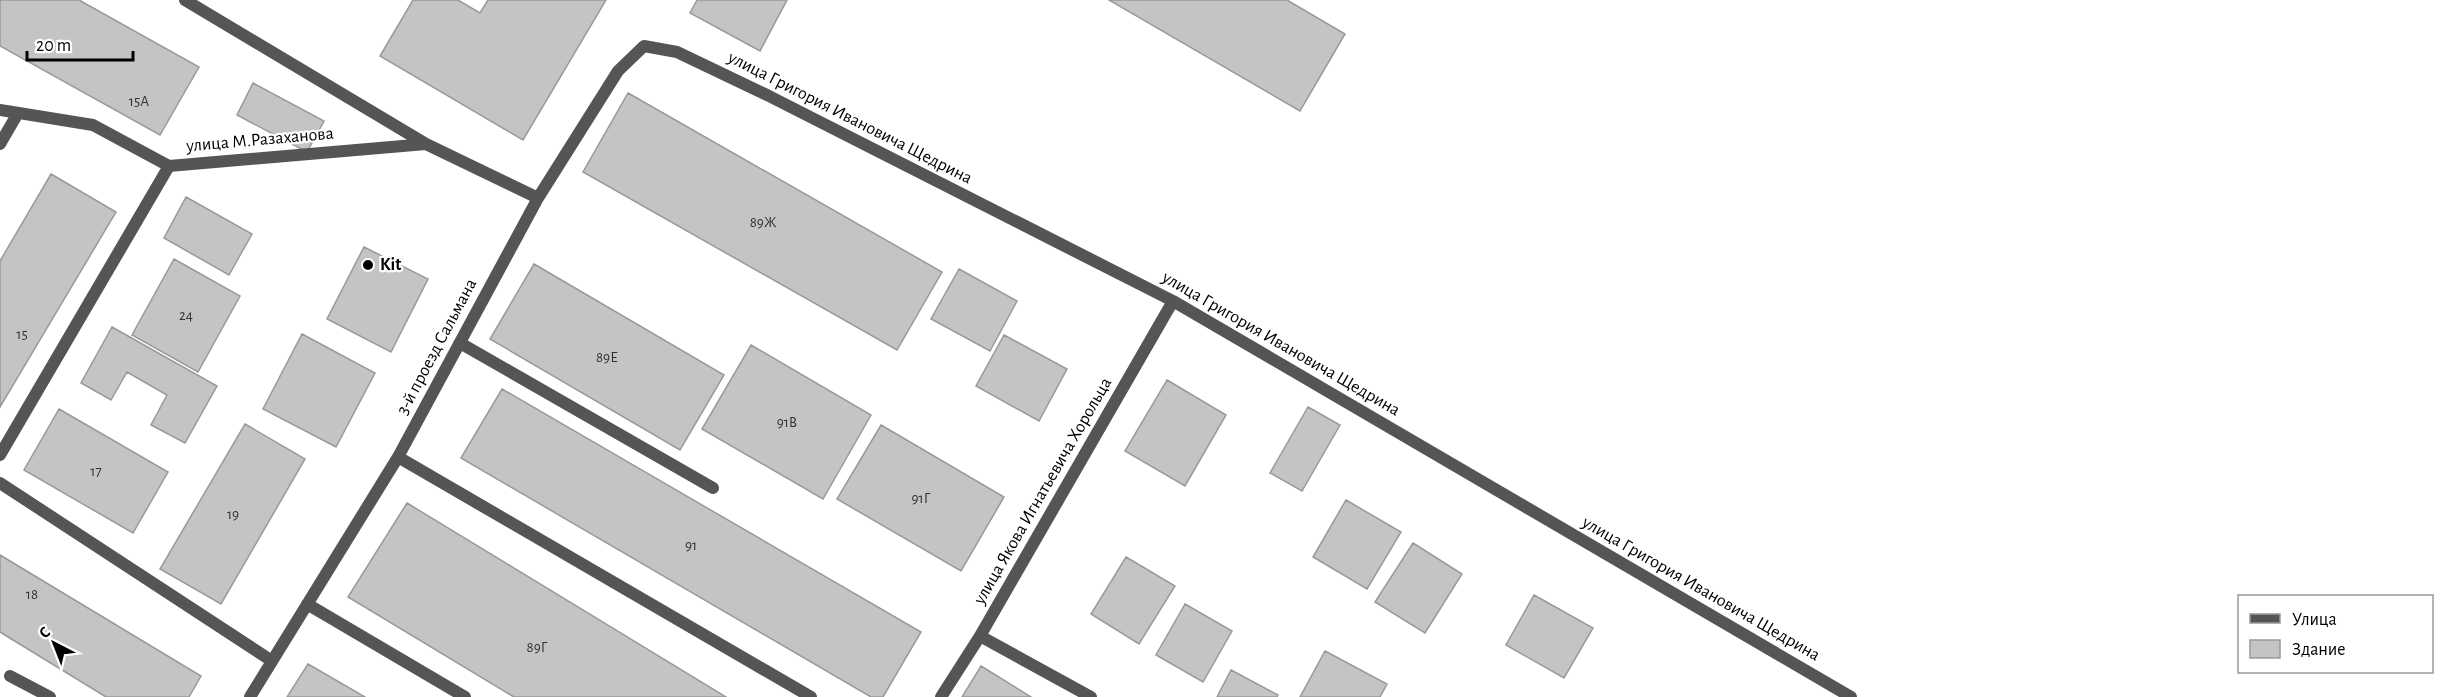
<svg xmlns="http://www.w3.org/2000/svg" width="2457" height="697" font-family="'Alegreya Sans',sans-serif">
  <rect width="100%" height="100%" fill="#fff"/>
  <path fill="#c4c4c4" stroke="#999" stroke-width="1.5" d="M0 0H79L199 67 160 135 0 46Z
    M413 0H458L480 13 488 0H606L523 140 380 56Z
    M697 0H787L760 51 690 13Z
    M1109 0H1287L1345 34 1300 111Z
    M253 83 324 121 307 152 237 115Z
    M628 93 942 272 897 350 583 172Z
    M51 174 116 212 0 407V261Z
    M186 197 252 234 229 275 164 238Z
    M364 247 428 279 391 352 327 319Z
    M174 259 240 296 198 372 132 335Z
    M534 264 724 375 680 450 490 339Z
    M959 269 1017 301 990 351 931 319Z
    M112 327 217 386 185 443 151 425 167 395 127 372 111 400 81 383Z
    M302 334 375 373 336 447 263 409Z
    M1004 335 1067 369 1039 421 976 386Z
    M751 345 871 415 823 499 702 429Z
    M1167 380 1226 415 1185 486 1125 451Z
    M502 389 921 632 883 697H871L461 458Z
    M1308 407 1340 425 1302 491 1270 473Z
    M59 409 168 472 133 533 24 470Z
    M245 424 305 459 221 604 160 569Z
    M881 425 1004 497 961 571 837 499Z
    M1346 500 1401 532 1367 589 1313 557Z
    M407 503 726 697H514L348 597Z
    M1413 543 1462 574 1425 633 1375 602Z
    M0 555 201 676 189 697H106L0 632Z
    M1126 557 1175 586 1139 644 1091 614Z
    M1534 595 1593 628 1564 678 1506 645Z
    M1185 604 1232 631 1203 682 1156 655Z
    M1325 651 1387 684 1380 697H1300Z
    M308 664 365 697H287Z
    M981 666 1031 697H962Z
    M1231 670 1278 695 1277 697H1217Z"/>
  <g fill="none" stroke-linecap="round" stroke-linejoin="round">
    <path stroke="#555" stroke-width="12" d="M460 343 713 488"/>
    <path stroke="#555" stroke-width="12" d="M185 0 426 144 538 198
      M0 110 93 125 169 166 426 144
      M0 144 18 113
      M0 455 169 166
      M398 457 811 697
      M0 483 272 661
      M307 604 465 697
      M980 636 1091 697
      M10 676 50 697
      M250 697 398 457 538 198 618 71 644 46 677 52 767 95 1173 301 1851 697
      M941 697 980 636 1173 301"/>
  </g>
  <circle fill="#000" stroke="#fff" stroke-width="2" cx="368" cy="265" r="6"/>
  <g text-anchor="middle" dominant-baseline="central" stroke-width="4.5" stroke-linejoin="round" paint-order="stroke">
    <g font-size="15" fill="#313131">
      <text x="139" y="101">15А</text>
      <text x="763" y="222">89Ж</text>
      <text x="186" y="315">24</text>
      <text x="22" y="334">15</text>
      <text x="607" y="357">89Е</text>
      <text x="787" y="422">91В</text>
      <text x="96" y="471">17</text>
      <text x="921" y="498">91Г</text>
      <text x="233" y="514">19</text>
      <text x="691" y="545">91</text>
      <text x="32" y="594">18</text>
      <text x="537" y="647">89Г</text>
    </g>
    <g font-size="18" fill="#000" stroke="#fff">
      <text transform="translate(850 118) rotate(27)">улица Григория Ивановича Щедрина</text>
      <text transform="translate(260 140) rotate(-5)">улица М.Разаханова</text>
      <text transform="translate(1281 344) rotate(30)">улица Григория Ивановича Щедрина</text>
      <text transform="translate(437 347) rotate(-62)">3-й проезд Сальмана</text>
      <text transform="translate(1043 491) rotate(-60)">улица Якова Игнатьевича Хорольца</text>
      <text transform="translate(1701 589) rotate(30)">улица Григория Ивановича Щедрина</text>
    </g>
    <g font-size="18" font-weight="bold" fill="#000" stroke="#fff" text-anchor="start">
      <text x="380" y="265">Kit</text>
    </g>
  </g>
  <rect x="2238" y="595" width="195" height="78" fill="#ffffff" stroke="#999999" stroke-width="1.5"/>
  <rect x="2250" y="614" width="30" height="9" fill="#555555" stroke="#999999" stroke-width="1.5"/>
  <text x="2292" y="625" font-size="18" fill="#000000">Улица</text>
  <rect x="2250" y="640" width="30" height="18" fill="#c4c4c4" stroke="#999999" stroke-width="1.5"/>
  <text x="2292" y="655" font-size="18" fill="#000000">Здание</text>
  <g transform="translate(54 643) rotate(318)" stroke="#ffffff" stroke-width="4.5" paint-order="stroke">
  <path d="M0-4.5L10 22L0 15L-10 22Z" fill="#000000"/>
  <text y="-9" font-size="16" font-weight="bold" text-anchor="middle" fill="#000000">С</text>
  </g>
  <path d="M27 51v9h106v-9" fill="none" stroke="#000000" stroke-width="3"/>
  <text x="36" y="51" font-size="18" fill="#000000" stroke="#ffffff" stroke-width="4.5" paint-order="stroke">20 m</text>
</svg>
